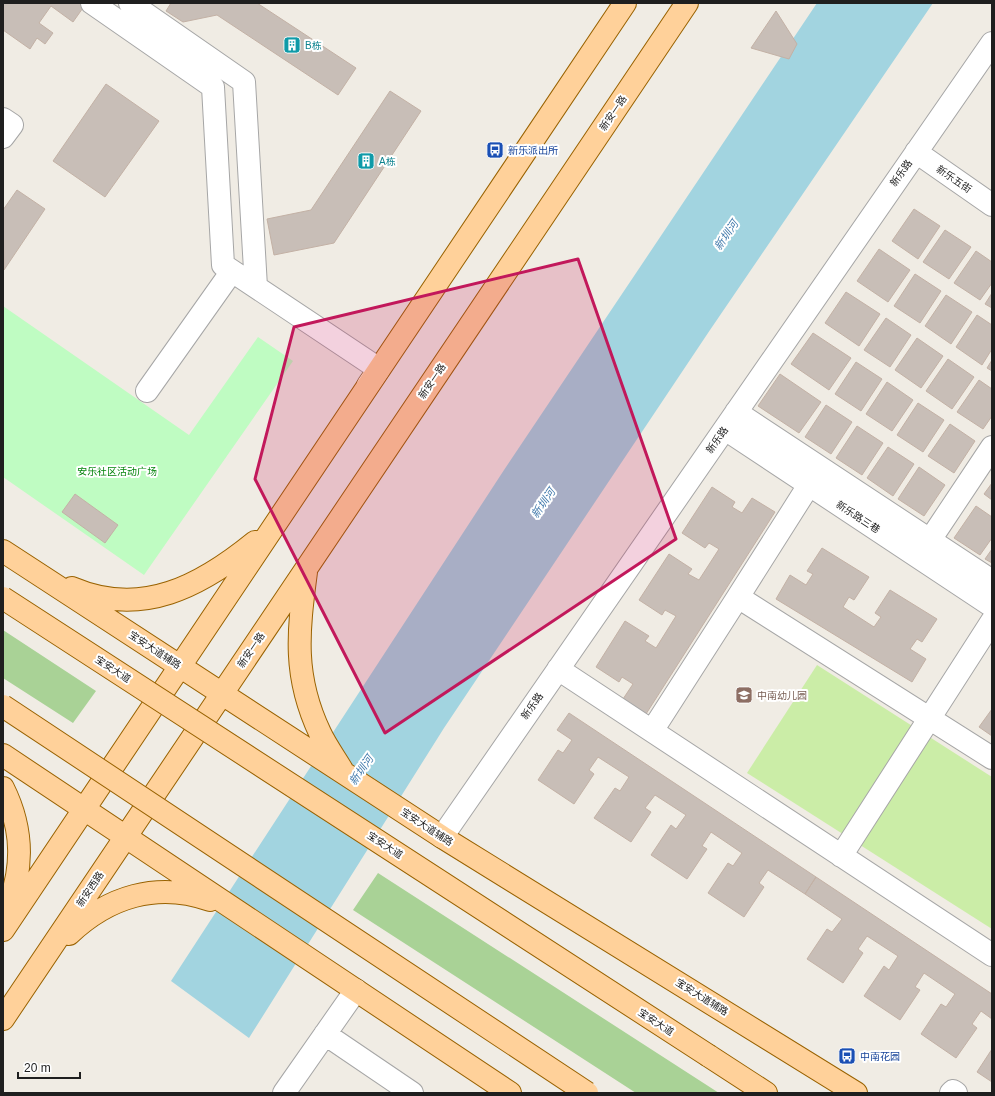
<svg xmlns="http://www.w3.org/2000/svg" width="995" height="1096" font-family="Arial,'Noto Sans SC',sans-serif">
  <rect width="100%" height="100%" fill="#f0ece4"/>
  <path fill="#cbeda7" d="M817 665 992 777V929L747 773Z"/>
  <path fill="#a9d296" d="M3 630 96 691 73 723 3 678Z
    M378 873 719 1093H636L353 910Z"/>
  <path fill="#bffcc2" d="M3 306 189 435 258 337 293 361 144 575 3 477Z"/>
  <path fill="#a2d4e0" d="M817 3H933L710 330 444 728 249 1038 171 981 504 470Z"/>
  <path fill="#c8beb7" stroke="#c3b1a5" d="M3 3H82L85 5 73 22 51 6 39 23 53 33 45 44 37 38 30 49 3 30Z
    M171 3H257L356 68 338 95 217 15 183 22 166 11Z
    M776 11 797 44 789 59 751 48Z
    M106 84 159 121 105 197 53 161Z
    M390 91 421 111 334 243 274 255 267 219 311 210Z
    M17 190 45 209 4 270 3 210Z
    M914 209 940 226 918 259 892 241Z
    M945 230 971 247 949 279 923 262Z
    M879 249 910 270 888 302 857 281Z
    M976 251 992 262V283L980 300 954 283Z
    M915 274 941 291 920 323 894 306Z
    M846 292 880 314 859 346 825 323Z
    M992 293V308L985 304Z
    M946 295 972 312 951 344 925 326Z
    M977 315 992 325V349L982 365 956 347Z
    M886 318 911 335 890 367 864 350Z
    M813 333 851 358 829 390 791 364Z
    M917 338 943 356 921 388 895 370Z
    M948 359 974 377 952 409 926 391Z
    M992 360V371L987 368Z
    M856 362 882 379 861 411 835 394Z
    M780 374 821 402 799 433 758 406Z
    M979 380 992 389V416L983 429 957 412Z
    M887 382 913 400 892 431 866 414Z
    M918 403 944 420 923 452 897 435Z
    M826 405 852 422 831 454 805 437Z
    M950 424 975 441 954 473 928 456Z
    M857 426 883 443 862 475 836 458Z
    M888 447 914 464 893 496 867 478Z
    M919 467 945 485 924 516 898 499Z
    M992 483V500L984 494Z
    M712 487 735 502 732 507 742 513 752 498 775 512 646 714 623 699 633 684 622 677 619 682 596 667 625 621 649 636 645 641 656 648 676 616 665 610 662 615 639 600 669 554 692 569 688 574 699 580 719 549 709 543 705 548 682 533Z
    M75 494 118 525 105 543 62 512Z
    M976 506 992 517V538L980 555 954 538Z
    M822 548 869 577 854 600 849 597 843 607 874 627 881 617 875 613 890 590 937 619 922 642 917 639 910 649 926 659 912 682 776 599 790 575 806 585 813 574 807 571Z
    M992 549V563L985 559Z
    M992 709V736L979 727Z
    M569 713 816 877 805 894 768 870 759 883 764 887 744 917 708 893 728 863 733 866 742 853 711 832 702 846 707 849 687 879 651 855 671 825 676 829 686 815 655 795 645 808 651 812 631 842 594 818 615 788 620 791 629 777 598 757 589 770 594 774 574 804 538 780 558 750 563 753 572 740 557 730Z
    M816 877 992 994V1019L981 1011 972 1024 977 1028 956 1058 921 1034 941 1004 946 1007 955 994 924 973 915 987 920 990 900 1020 864 996 884 966 889 970 898 956 867 936 858 949 863 953 843 983 807 959 827 929 832 932 842 919 805 894Z
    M992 1049V1082L977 1072Z"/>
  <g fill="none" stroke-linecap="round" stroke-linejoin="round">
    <g stroke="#a6a6a6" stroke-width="24">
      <path id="minor" d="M92 3 213 87 223 265 379 369 368 385
        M130 3 244 82 256 287
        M3 119 12 125 3 137
        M916 152 992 205
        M147 391 232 271
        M736 412 992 581
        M725 429 992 606
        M930 540 992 447
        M738 597 809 485
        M558 669 992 955
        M652 731 738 597 992 758
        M442 837 992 43
        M841 856 992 621
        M325 1034 412 1093
        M284 1093 356 990
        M951 1093 953 1091 956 1093"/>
    </g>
    <g stroke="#996200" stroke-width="24">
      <path id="major" d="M3 551 442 837 856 1093
        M306 572C298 633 293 676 320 733 326 746 335 758 342 770
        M72 588C142 618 201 586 255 542
        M3 755 510 1093
        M3 788C24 830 24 870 6 912
        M3 930 625 3
        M69 934C108 897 157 881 210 900
        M3 1019 687 3
        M709 1056 766 1093"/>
    </g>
    <use href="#minor" stroke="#fff" stroke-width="22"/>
    <use href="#major" stroke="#ffd19a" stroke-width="22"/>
    <g stroke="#996200" stroke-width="24" stroke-linecap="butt">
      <path id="major-bridge" d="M3 598 709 1056
        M3 706 587 1093"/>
    </g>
    <use href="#major-bridge" stroke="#ffd19a" stroke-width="22"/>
  </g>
  <path fill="#c2185b" fill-opacity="0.2" stroke="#c2185b" stroke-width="3" stroke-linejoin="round" d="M578 259 676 539 385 733 255 479 294 327Z"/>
  <defs>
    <g id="building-square" transform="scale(0.9)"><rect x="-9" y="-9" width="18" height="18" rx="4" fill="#0f9aa8" stroke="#fff"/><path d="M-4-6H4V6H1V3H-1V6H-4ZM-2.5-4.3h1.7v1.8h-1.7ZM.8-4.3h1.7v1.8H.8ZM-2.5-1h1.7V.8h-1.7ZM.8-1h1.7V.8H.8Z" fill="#fff"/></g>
    <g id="bus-square" transform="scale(0.9)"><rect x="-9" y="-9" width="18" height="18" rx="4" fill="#1a4fb4" stroke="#fff"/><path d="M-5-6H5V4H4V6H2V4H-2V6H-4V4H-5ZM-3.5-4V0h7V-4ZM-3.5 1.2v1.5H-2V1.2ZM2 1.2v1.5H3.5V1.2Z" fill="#fff"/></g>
    <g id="school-square" transform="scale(0.9)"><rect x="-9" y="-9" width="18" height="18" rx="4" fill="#8d6e63" stroke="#fff"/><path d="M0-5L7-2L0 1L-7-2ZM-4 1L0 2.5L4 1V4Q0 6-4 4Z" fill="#fff"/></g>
  </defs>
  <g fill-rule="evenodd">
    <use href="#building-square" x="292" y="45"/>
    <use href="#bus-square" x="495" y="150"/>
    <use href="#building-square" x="366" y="161"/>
    <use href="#school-square" x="744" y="695"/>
    <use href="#bus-square" x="847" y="1056"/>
  </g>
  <g text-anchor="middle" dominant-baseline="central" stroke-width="4" stroke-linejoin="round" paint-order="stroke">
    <g font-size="10" fill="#0d838f" stroke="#fff" text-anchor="start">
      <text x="305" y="45">B栋</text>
      <text x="379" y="161">A栋</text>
    </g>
    <g font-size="10" fill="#1f1f1f" stroke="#fff">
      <text transform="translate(613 113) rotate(-56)">新安一路</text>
      <text transform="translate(901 173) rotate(-55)">新乐路</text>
      <text transform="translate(954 179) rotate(34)">新乐五街</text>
      <text transform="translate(432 381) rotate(-56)">新安一路</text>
      <text transform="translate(717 440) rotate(-55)">新乐路</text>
      <text transform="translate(858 517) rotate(33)">新乐路三巷</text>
      <text transform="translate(155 650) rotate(33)">宝安大道辅路</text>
      <text transform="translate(251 650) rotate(-56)">新安一路</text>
      <text transform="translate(113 669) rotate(33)">宝安大道</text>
      <text transform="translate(532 706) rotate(-55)">新乐路</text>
      <text transform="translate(427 827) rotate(33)">宝安大道辅路</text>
      <text transform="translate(385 845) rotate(33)">宝安大道</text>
      <text transform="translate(90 889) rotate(-56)">新安西路</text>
      <text transform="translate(702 997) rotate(32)">宝安大道辅路</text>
      <text transform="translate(656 1022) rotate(33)">宝安大道</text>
    </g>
    <g font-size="10" fill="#164399" stroke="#fff" text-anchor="start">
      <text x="508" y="150">新乐派出所</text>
      <text x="860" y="1056">中南花园</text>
    </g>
    <g font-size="10" fill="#05840c" stroke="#fff">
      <text x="117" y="471">安乐社区活动广场</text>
    </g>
    <g font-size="10" fill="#785e54" stroke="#fff" text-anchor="start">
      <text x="757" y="695">中南幼儿园</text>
    </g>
    <g font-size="11" font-style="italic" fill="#427aac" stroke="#fff">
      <text transform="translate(726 235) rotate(-56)">新圳河</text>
      <text transform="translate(543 503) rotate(-56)">新圳河</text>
      <text transform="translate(361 770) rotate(-56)">新圳河</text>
    </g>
  </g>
  <rect width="995" height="1096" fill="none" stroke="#1f1f1f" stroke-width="8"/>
  <path d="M18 1072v6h62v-6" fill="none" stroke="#1f1f1f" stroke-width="2"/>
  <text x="24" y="1072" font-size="12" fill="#1f1f1f" stroke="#ffffff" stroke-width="3" paint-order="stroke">20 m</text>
</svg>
